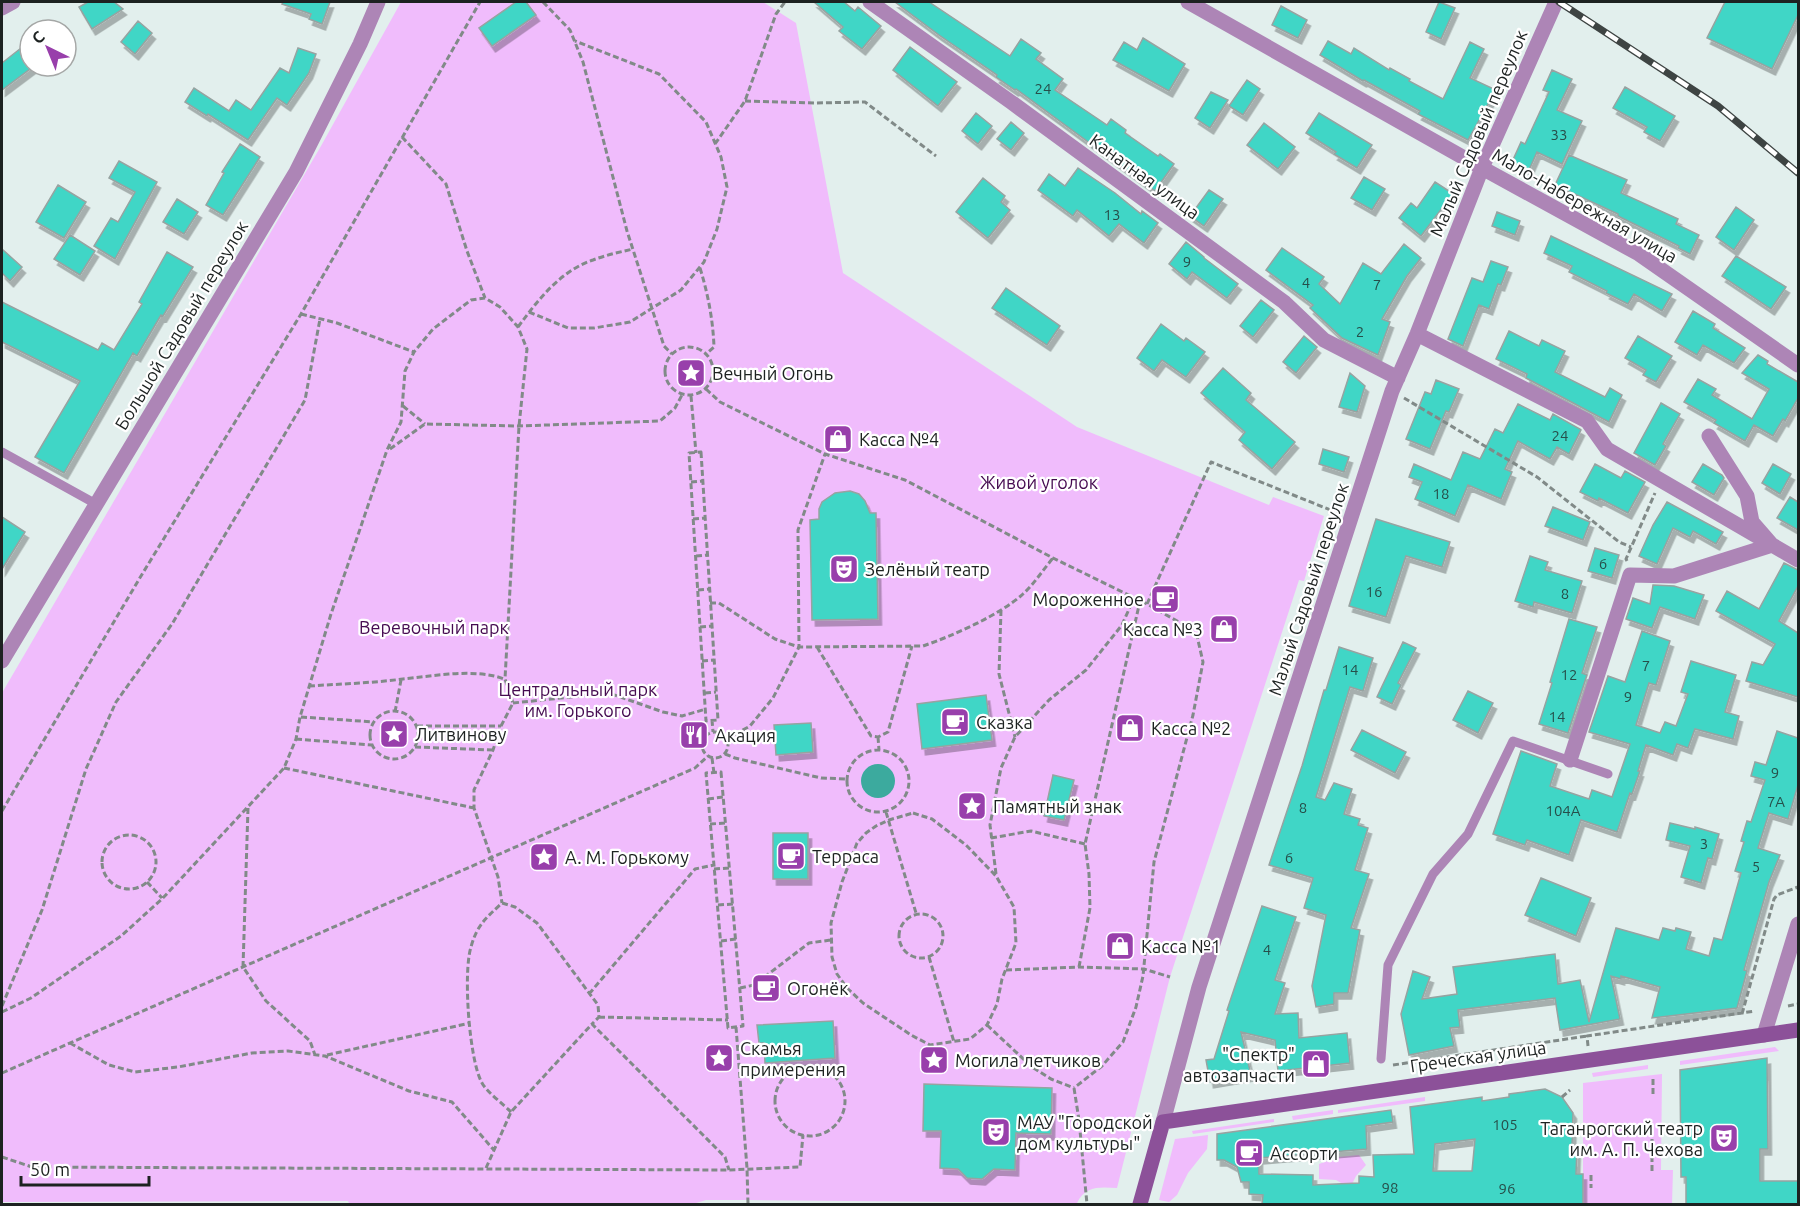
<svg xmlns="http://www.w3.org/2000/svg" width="1800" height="1206" font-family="Ubuntu,sans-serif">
  <defs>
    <filter id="shadow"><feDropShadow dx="3.5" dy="6" stdDeviation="0" flood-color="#0004"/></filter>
  </defs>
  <rect width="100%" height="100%" fill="#e2efed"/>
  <path fill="#f0bcfc" d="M401 2H763L796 23 843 273 1077 427 1269 505 1273 497 1324 516 1304 581 1299 580 1170 977 1117 1188C1101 1187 1085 1185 1077 1203L748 1200H706L693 1204 349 1203 348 1201 2 1202V693L321 146Z
    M1775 1047 1779 1051 1680 1065V1061Z
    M1648 1065V1069L1593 1077 1592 1073Z
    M1662 1074 1661 1170H1673L1672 1204H1583V1083Z
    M1425 1097V1101L1338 1113V1110Z
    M1333 1110V1114L1293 1120 1292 1116Z
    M1274 1119V1122L1193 1134 1192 1131Z
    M1208 1135 1207 1149 1188 1173 1177 1195 1169 1202 1159 1200 1175 1139Z
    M1359 1155 1366 1165 1356 1176 1350 1188 1336 1180 1319 1179V1164L1338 1157Z"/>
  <path fill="#3caa9e" d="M861 781a17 17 0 1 1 34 0a17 17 0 1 1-34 0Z"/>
  <path fill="#40d6c6" stroke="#97a3a1" stroke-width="1.5" fill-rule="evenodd" filter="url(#shadow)" d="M88 2H114L123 9 92 29 79 7Z
    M283 2H330L322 24 309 19 311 14 282 4Z
    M516 2H526L536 15 492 46 479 28Z
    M814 2H844L855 11 858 7 881 26 862 49 839 31 843 27Z
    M895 2H929L1010 56 1021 39 1041 53 1036 59 1063 79 1055 90 1107 125 1111 119 1126 130 1125 133 1158 156 1160 154 1174 164 1155 191 1016 89 1015 90 996 77 997 75 939 35Z
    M1439 2 1455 8 1441 39 1426 32Z
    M1725 2H1798V15L1772 69 1707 38Z
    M1281 6 1307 20 1298 38 1272 25Z
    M138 21 152 33 135 54 121 42Z
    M1143 38 1185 64 1169 91 1113 60 1124 42 1137 50Z
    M30 41V64L28 66H34L2 90V63Z
    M1328 41 1351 54 1354 48 1389 70 1390 68 1410 79 1409 81 1443 99 1470 42 1484 49 1470 78 1496 90 1468 140 1418 114 1420 111 1364 80 1363 81 1320 55Z
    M910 47 957 82 938 106 893 70Z
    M298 48 316 54 309 73 287 105 277 98 248 140 208 114 207 116 185 102 194 88 229 111 236 100 251 110 280 68 289 73Z
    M1552 70 1572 79 1557 110 1582 121 1562 164 1537 152 1529 170 1512 162 1521 142 1525 144 1549 92 1543 90Z
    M1247 80 1260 89 1243 115 1229 106Z
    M1625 87 1675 116 1660 141 1644 132 1647 127 1613 108Z
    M1211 92 1228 100 1210 128 1195 118Z
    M976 113 992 126 978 144 962 131Z
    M1319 113 1372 145 1357 168 1334 154 1336 152 1306 133Z
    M1011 122 1024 133 1011 150 997 139Z
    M1264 123 1295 147 1278 169 1247 145Z
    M240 144 260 157 223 215 206 205 224 173 222 172Z
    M1569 155 1627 180 1621 193 1678 219 1676 224 1699 235 1690 254 1678 248 1679 246 1618 216V214L1555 185Z
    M119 161 157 182 115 259 94 246 111 218 118 222 135 192 109 178Z
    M1078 168 1115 193 1141 214 1142 211 1158 223 1144 243 1119 224 1109 236 1077 210 1073 216 1038 190 1049 174 1065 186Z
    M1364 177 1385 189 1372 210 1351 198Z
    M983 178 1005 196 1001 202 1010 210 988 238 956 212Z
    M1435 182 1455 195 1445 209 1443 207 1421 236 1399 218 1411 203 1417 208Z
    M58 185 86 202 64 238 36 222Z
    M1209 190 1223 199 1204 226 1190 216Z
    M177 199 198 212 184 234 163 222Z
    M1736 207 1754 220 1734 250 1716 237Z
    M1497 212 1520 221 1515 235 1492 226Z
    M70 235 95 251 80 275 54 259Z
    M1551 236 1672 294 1662 311 1634 294 1628 304 1606 293 1607 291 1569 272 1572 266 1544 253Z
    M1186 242 1204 257V258L1238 284 1227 298 1192 272 1187 279 1169 264Z
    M1404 244 1421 258 1407 276 1382 319 1390 322 1378 355 1342 338 1310 308 1313 305 1266 270 1282 248 1324 277 1319 284 1340 304 1363 263 1381 274Z
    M2 249 22 267 10 281 2 273Z
    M167 252 193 267 163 316 161 315 137 356 133 353 64 473 35 457 80 381 2 342V302L98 350 102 343 114 350 142 304 139 302Z
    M1736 256 1786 287 1771 309 1722 276Z
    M1491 261 1508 267 1501 285 1498 284 1489 309 1479 305 1463 346 1448 339 1472 278 1483 282Z
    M1006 288 1060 326 1047 345 992 308Z
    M1261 300 1274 310 1253 337 1240 326Z
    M1693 311 1715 324 1713 328 1745 348 1734 363 1703 345 1697 355 1675 342Z
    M1161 324 1184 341 1186 338 1205 352 1186 377 1162 360 1154 371 1137 358Z
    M1509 331 1539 346 1542 340 1565 351 1555 372 1605 397 1610 388 1622 395 1609 422 1526 378 1527 374 1496 359Z
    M1304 336 1317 347 1296 373 1283 362Z
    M1638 336 1672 356 1656 382 1643 375 1646 370 1625 358Z
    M1758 355 1768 361 1767 364 1798 382V398L1785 421 1783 419 1773 436 1754 425 1745 441 1714 423 1716 420 1684 402 1698 379 1716 389 1712 395 1752 419 1769 389 1742 373Z
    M1223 368 1251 393 1246 400 1295 442 1272 469 1239 440 1245 432 1201 393Z
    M1350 373 1365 386 1357 412 1339 407Z
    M1436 380 1459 389 1449 412 1446 411 1430 449 1406 439 1425 392 1431 394Z
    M1661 403 1680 414 1663 444 1666 446 1655 465 1634 453Z
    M1518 404 1550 420 1553 414 1580 429 1581 430 1569 454 1557 447 1550 459 1518 441 1505 469 1512 472 1501 499 1468 485 1455 516 1415 499 1422 482 1409 477 1414 464 1451 480 1463 452 1480 459 1495 429 1503 433Z
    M1323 449 1349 457 1344 472 1319 464Z
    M1595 464 1621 478 1625 471 1645 482 1628 513 1599 498 1598 501 1580 492Z
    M1703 464 1722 475 1724 478 1714 495 1692 482Z
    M1773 464 1791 474 1780 494 1762 483Z
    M850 491 859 494 865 501 870 513H876L878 619 812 620 810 520 819 519V509L822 502 835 493Z
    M1790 497 1798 502V530L1777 518Z
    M1667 502 1723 532 1716 544 1693 531 1690 537 1673 528 1657 564 1639 556 1653 525Z
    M1553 507 1590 522 1583 540 1545 526Z
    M2 517 25 532 2 569Z
    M1376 519 1450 542 1442 567 1406 556 1386 617 1349 606Z
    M1595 548 1619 555 1612 578 1588 571Z
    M1530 556 1548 562 1545 570 1582 581 1572 613 1534 602 1533 607 1515 601Z
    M1784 563 1798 570V586L1779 621 1798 633V697L1746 681 1752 662 1763 665 1775 644 1716 611 1727 591 1759 609Z
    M1653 585 1674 586 1704 595 1695 619 1660 607 1652 628 1626 619 1633 598 1650 604Z
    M1569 619 1597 627 1582 673 1587 675 1568 733 1539 724 1552 683 1550 682Z
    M1642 631 1670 641 1656 685 1649 683 1636 725 1660 733 1665 722 1676 726 1688 694 1681 692 1691 661 1736 675 1725 712 1739 716 1733 739 1695 729 1688 748 1677 744 1673 755 1646 745 1638 771H1640L1632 794 1630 793 1617 832 1581 820 1569 855 1527 840 1525 845 1493 834 1521 751 1557 764 1550 786 1589 799 1592 790 1612 797 1630 744 1589 732 1608 676 1625 682Z
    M1403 642 1416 648 1398 683 1401 685 1392 704 1377 697Z
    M1339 647 1373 658 1363 691 1350 687 1316 797 1325 800 1334 783 1352 789 1344 814 1360 819 1358 825 1368 828 1355 870 1369 874 1351 928 1360 930 1348 993H1334V1004L1316 1007 1312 986 1326 915 1304 908 1313 878 1269 865 1302 766 1324 690H1326Z
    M1468 691 1493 703 1478 733 1453 720Z
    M986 695 992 740 922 749 917 704Z
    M811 723 813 752 776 755 774 725Z
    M1362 730 1406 752 1395 773 1351 750Z
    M1777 731 1798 738V785L1788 819 1769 813 1758 848 1780 855 1769 882 1744 970 1747 971 1737 1008 1652 1018 1660 987 1621 976V979L1611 976 1620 1019 1560 1030 1555 998 1458 1010 1460 1027 1450 1028 1454 1046 1409 1055 1401 1014 1413 971 1430 977 1422 999 1457 994 1453 967 1555 954 1558 984 1580 980 1589 1022 1616 928 1659 940 1663 928 1675 931 1676 928 1691 932 1686 949 1709 956 1714 938 1722 940 1741 873 1735 871 1744 842 1741 841 1747 821 1751 822 1765 780 1751 776 1755 762 1766 765Z
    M1053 775 1074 780 1064 820 1044 816Z
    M1670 823 1695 829V827L1719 834 1712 859 1708 858 1701 883 1681 877 1690 846 1666 840Z
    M773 833H808V879H773Z
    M1541 878 1591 898 1576 936 1525 915Z
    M1262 906 1296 917 1275 980 1285 983 1275 1014 1298 1013 1299 1038 1347 1033 1350 1063 1278 1071 1275 1040 1241 1032 1251 1075 1210 1082 1206 1060 1214 1059 1229 1011 1227 1010Z
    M833 1021 835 1058 765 1063 764 1043H759L757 1025Z
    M1767 1058 1768 1149H1760V1181H1798V1204H1686V1177H1681L1680 1070Z
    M924 1084 1052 1088 1051 1134 1016 1133 1015 1170 994 1169 982 1179 967 1178 958 1169 940 1168 941 1131H923Z
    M1545 1089 1562 1097 1573 1113 1572 1147H1577L1576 1174H1583V1204H1262L1263 1195 1249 1194V1182H1241L1237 1167 1224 1160H1217V1134L1391 1110 1393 1122 1366 1126 1367 1149 1259 1158V1174L1313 1175V1185L1359 1183V1176L1374 1177 1373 1155 1414 1154 1410 1107 1482 1097V1101L1509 1097V1094ZM1475 1139 1472 1171H1433L1435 1144Z"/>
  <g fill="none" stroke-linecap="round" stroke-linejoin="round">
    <path stroke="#818a88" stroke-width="3" stroke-dasharray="6 3" stroke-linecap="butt" d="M543 2 570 30 583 62 627 231 664 346 672 354
      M745 101 815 103 865 102 936 156
      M402 137 446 184 467 251 485 298
      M715 144 745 101 776 14 785 2
      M700 268C708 294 713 320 714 347L706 354
      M529 312 568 328H594L630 322 681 290 704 262 717 229 727 187 721 157 706 122 659 74 575 41
      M301 314 337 323 414 352
      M518 327C538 300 560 271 593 260 606 255 620 252 633 249
      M665 371a24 24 0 1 1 48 0a24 24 0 1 1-48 0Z
      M706 389 720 402 825 454 905 480 1053 558 1147 604 1184 625 1197 636 1203 662 1193 715 1154 862 1143 976 1136 1007 1123 1042 1102 1066 1074 1088
      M691 396 696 453
      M1404 398 1537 477 1619 542 1631 547
      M403 406 425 424
      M390 449 425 424 519 426 660 421 675 408 682 395
      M701 452 718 720 706 721 689 453Z
      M691 482 702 481
      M693 519 705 518
      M696 556 707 555
      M1627 561 1626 559 1655 493
      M698 590 709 589
      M710 603H719L775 639 799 647 923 646C952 636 1000 615 1023 594 1034 584 1043 570 1053 558
      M1147 604 1211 462 1338 513
      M1001 610 999 674 1015 737
      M700 627 712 626
      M817 647 871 736 878 737 888 732 912 646
      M702 661 714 660
      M309 686C340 684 372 683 403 679 433 676 476 668 504 679
      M705 693 716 692
      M513 703 609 693 663 712 682 716 706 709
      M370 735a24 24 0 1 1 48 0a24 24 0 1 1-48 0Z
      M395 712 401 680
      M301 717 374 722
      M712 720 713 732
      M417 726H501
      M702 745a13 13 0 1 1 26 0a13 13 0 1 1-26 0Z
      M878 737 879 750
      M296 739 372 745
      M727 739 750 726 773 698 799 647 798 530 825 454
      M415 747 493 750
      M847 781a31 31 0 1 1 62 0a31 31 0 1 1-62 0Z
      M725 754 735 758 821 778 847 779
      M712 758 714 773
      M284 768 474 808
      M721 772 743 1026 728 1028 706 773Z
      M708 799 723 797
      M248 808 243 967 266 1001 310 1041 315 1055
      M2 811 141 576 301 314 480 2
      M886 812 916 913
      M913 813 932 819 966 845 996 876 1014 907 1016 943 1002 979 997 1004 987 1025 970 1039 930 1045 911 1035 863 1003 847 988 837 974 832 957 831 923 842 882 857 843 866 833 876 826 889 820Z
      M710 824 726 823
      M102 862a27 27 0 1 1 54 0a27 27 0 1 1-54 0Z
      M991 838 1031 831 1085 844
      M714 869 729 868
      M996 874 990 825 1001 768 1015 737 1049 700 1086 670 1122 625 1134 598
      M147 882 162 898
      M718 905 733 904
      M899 936a22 22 0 1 1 44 0a22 22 0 1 1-44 0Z
      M721 941 736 939
      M929 957 954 1042
      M1079 967 1090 908 1089 874 1085 844 1140 601
      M1006 970 1079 967 1144 969 1170 977
      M740 988 754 985 809 943 831 940
      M589 994 695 869 714 865
      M2 1006 42 910 86 769 116 702 172 624 305 400 320 319
      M1788 1006 1798 1004
      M2 1012 31 998 121 936 162 899 284 768 296 739 300 717 331 614 387 450 401 422 405 371 414 352 433 329 471 300 485 298 500 307 518 327 527 349 519 426 505 679 513 703 501 726 493 750 474 790V808L498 877 502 903
      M1742 1014 1774 899 1777 895 1798 887
      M599 1017 728 1020
      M987 1025 1032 1067 1051 1079 1074 1088
      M736 1027 747 1168 748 1204
      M70 1043 109 1065 135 1072 178 1067 252 1053 288 1051 325 1056 409 1091 452 1102 493 1149
      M1588 1046 1587 1036 1755 1011
      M327 1055 470 1023
      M1393 1065 1587 1036
      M775 1101a35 35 0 1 1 70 0a35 35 0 1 1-70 0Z
      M2 1073 695 768 708 756
      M1074 1088 1079 1120 1087 1204
      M1653 1094V1076
      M1562 1097 1570 1090
      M511 1112C503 1104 487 1092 482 1083 469 1060 463 972 471 947 477 925 486 918 502 903L515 907 537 923 598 1005 599 1017 592 1024
      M2 1157 32 1167 729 1170 800 1167 803 1135
      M486 1168 511 1112 592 1024 725 1157 729 1170
      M1652 1171V1139
      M1591 1175V1188
      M1591 1204V1203"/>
    <path stroke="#ad85b6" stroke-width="9" d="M2 452 96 504
      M1381 1059 1388 965 1433 874 1468 834 1513 741 1608 774"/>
    <path stroke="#ad85b6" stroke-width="15" d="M870 2 1011 102 1284 302 1324 340 1398 378
      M1188 2 1482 168 1639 254 1798 365
      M2 8 13 2
      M1417 334 1587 421 1607 449 1798 560
      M2 661 296 172 360 44 378 2
      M1570 760 1630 575 1674 576 1772 545 1752 522 1747 496 1709 436
      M1764 1035 1798 924
      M1163 1122 1199 987 1392 391 1417 334 1482 168 1556 2"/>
    <path stroke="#8c5199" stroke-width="15" d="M1140 1204 1163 1122 1798 1030"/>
    <g stroke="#3e4443" stroke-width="7">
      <path id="rail" d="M1559 2 1718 106 1798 173"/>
    </g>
    <use href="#rail" stroke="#fff" stroke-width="4.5" stroke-dasharray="14" stroke-linecap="butt"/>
  </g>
  <defs>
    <g id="sight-square" transform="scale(1.5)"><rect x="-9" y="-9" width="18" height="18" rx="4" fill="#983fab" stroke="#fff"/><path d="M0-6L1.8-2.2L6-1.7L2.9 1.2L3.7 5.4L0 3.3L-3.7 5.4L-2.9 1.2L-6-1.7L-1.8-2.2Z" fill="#fff"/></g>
    <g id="shop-square" transform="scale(1.5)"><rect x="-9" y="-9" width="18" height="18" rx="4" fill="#983fab" stroke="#fff"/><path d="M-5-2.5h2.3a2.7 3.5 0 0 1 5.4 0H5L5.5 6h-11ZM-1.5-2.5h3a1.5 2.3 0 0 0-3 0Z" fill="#fff"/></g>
    <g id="theatre-square" transform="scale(1.5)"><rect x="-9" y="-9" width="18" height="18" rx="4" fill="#983fab" stroke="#fff"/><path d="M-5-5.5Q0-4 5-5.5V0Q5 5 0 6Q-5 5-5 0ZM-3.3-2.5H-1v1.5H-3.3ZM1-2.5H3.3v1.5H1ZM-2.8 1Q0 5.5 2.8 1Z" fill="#fff"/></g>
    <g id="cafe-square" transform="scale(1.5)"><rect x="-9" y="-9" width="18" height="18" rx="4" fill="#983fab" stroke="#fff"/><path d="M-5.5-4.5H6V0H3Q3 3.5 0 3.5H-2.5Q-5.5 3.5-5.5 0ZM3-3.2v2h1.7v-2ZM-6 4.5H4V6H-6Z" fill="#fff"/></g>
    <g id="restaurant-square" transform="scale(1.5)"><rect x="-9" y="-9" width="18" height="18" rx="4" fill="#983fab" stroke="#fff"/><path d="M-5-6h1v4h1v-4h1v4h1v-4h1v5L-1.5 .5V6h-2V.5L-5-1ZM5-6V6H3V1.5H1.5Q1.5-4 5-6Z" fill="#fff"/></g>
  </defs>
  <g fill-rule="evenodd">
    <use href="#sight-square" x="691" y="373"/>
    <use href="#shop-square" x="838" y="439"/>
    <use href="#theatre-square" x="844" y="569"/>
    <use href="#cafe-square" x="1165" y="599"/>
    <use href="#shop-square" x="1224" y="629"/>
    <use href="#cafe-square" x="955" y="722"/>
    <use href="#shop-square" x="1130" y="728"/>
    <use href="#sight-square" x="394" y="734"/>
    <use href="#restaurant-square" x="694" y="735"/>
    <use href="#sight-square" x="972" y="806"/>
    <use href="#cafe-square" x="791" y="856"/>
    <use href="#sight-square" x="544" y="857"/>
    <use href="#shop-square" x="1120" y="946"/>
    <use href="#cafe-square" x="766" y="988"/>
    <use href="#sight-square" x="719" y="1058"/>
    <use href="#sight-square" x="934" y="1060"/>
    <use href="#shop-square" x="1316" y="1064"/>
    <use href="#theatre-square" x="996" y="1132"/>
    <use href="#theatre-square" x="1724" y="1138"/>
    <use href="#cafe-square" x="1249" y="1153"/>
  </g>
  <g text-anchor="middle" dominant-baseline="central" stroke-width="4.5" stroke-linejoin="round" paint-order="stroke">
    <g font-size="15" fill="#264f4a">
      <text x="1043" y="88">24</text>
      <text x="1559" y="134">33</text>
      <text x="1112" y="214">13</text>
      <text x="1187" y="261">9</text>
      <text x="1306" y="282">4</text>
      <text x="1377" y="284">7</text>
      <text x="1360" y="331">2</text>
      <text x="1560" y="435">24</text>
      <text x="1441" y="493">18</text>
      <text x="1603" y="563">6</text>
      <text x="1374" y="591">16</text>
      <text x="1565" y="593">8</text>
      <text x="1646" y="665">7</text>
      <text x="1350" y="669">14</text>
      <text x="1569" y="674">12</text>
      <text x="1628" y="696">9</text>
      <text x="1557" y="716">14</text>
      <text x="1775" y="772">9</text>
      <text x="1776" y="801">7А</text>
      <text x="1303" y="807">8</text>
      <text x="1563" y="810">104А</text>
      <text x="1704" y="843">3</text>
      <text x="1289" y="857">6</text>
      <text x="1756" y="866">5</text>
      <text x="1267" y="949">4</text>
      <text x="1505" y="1124">105</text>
      <text x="1390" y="1187">98</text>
      <text x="1507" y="1188">96</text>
    </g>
    <g font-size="18" fill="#1d2221" stroke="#fff">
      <text transform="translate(1478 133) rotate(-67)">Малый Садовый переулок</text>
      <text transform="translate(1145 176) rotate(36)">Канатная улица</text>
      <text transform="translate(1585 205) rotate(30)">Мало-Набережная улица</text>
      <text transform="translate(181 325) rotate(-59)">Большой Садовый переулок</text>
      <text transform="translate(1308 589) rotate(-72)">Малый Садовый переулок</text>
      <text transform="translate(1478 1056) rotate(-8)">Греческая улица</text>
    </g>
    <g font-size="18" fill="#1d2221" stroke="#fff" text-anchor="start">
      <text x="712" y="373">Вечный Огонь</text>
      <text x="859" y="439">Касса №4</text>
      <text x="865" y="569">Зелёный театр</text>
      <text x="1144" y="599" text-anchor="end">Мороженное</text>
      <text x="1203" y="629" text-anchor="end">Касса №3</text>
      <text x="976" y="722">Сказка</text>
      <text x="1151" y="728">Касса №2</text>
      <text x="415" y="734">Литвинову</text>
      <text x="715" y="735">Акация</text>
      <text x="993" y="806">Памятный знак</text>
      <text x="812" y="856">Терраса</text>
      <text x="565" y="857">А. М. Горькому</text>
      <text x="1141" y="946">Касса №1</text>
      <text x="787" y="988">Огонёк</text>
      <text x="740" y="1048">Скамья<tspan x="740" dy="21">примерения</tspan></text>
      <text x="1295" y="1054" text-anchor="end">"Спектр"<tspan x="1295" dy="21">автозапчасти</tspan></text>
      <text x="955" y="1060">Могила летчиков</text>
      <text x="1017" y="1122">МАУ "Городской<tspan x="1017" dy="21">дом культуры"</tspan></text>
      <text x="1703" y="1128" text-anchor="end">Таганрогский театр<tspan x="1703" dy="21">им. А. П. Чехова</tspan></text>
      <text x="1270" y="1153">Ассорти</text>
    </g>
    <g font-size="18" fill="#460b51" stroke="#fff">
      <text x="1039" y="482">Живой уголок</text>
      <text x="434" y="627">Веревочный парк</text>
      <text x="578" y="689">Центральный парк<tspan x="578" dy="21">им. Горького</tspan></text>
    </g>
  </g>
  <rect width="1800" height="1206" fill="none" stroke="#1d2221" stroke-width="6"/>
  <g transform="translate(48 48) rotate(317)"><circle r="28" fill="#ffffff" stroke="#a5a7a6" stroke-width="1.5"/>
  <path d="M0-4.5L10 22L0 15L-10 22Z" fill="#983fab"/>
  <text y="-9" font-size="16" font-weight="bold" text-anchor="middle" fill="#1d2221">С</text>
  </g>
  <path d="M21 1176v9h128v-9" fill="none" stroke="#1d2221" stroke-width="3"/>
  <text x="30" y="1176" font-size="18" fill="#1d2221" stroke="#ffffff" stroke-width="4.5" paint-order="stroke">50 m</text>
</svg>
